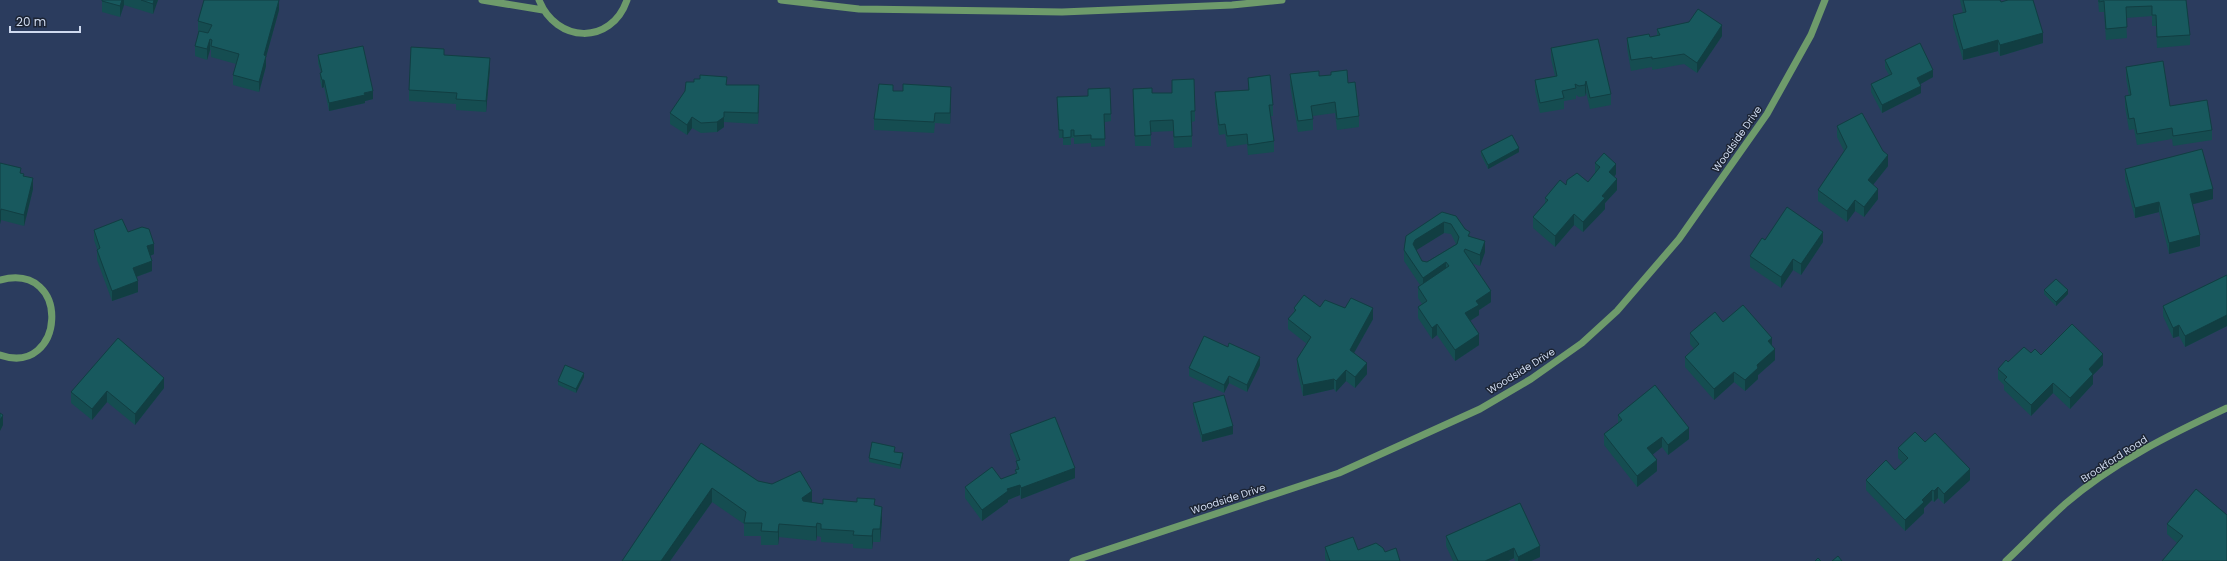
<svg xmlns="http://www.w3.org/2000/svg" width="2227" height="561" font-family="Poppins,sans-serif">
  <rect width="100%" height="100%" fill="#2b3c5e"/>
  <g fill="none" stroke-linecap="round" stroke-linejoin="round">
    <path stroke="#6e9b6b" stroke-width="7" d="M482 0 543 10
      M539 0C556 43 611 46 627 0
      M781 0 859 9 1062 12 1232 5 1282 0
      M0 280C73 261 65 378 0 355
      M1073 561 1339 473 1480 409 1531 379 1582 343 1617 311 1679 239 1767 114 1811 35 1825 0
      M2006 561C2026 542 2045 522 2065 504 2112 463 2171 434 2227 408"/>
  </g>
  <path fill="#154d51" fill-rule="evenodd" d="M102 0H158L153 14 124 5 120 17 102 12Z
    M1960 0H2000L2001 2 2043 43 2000 56 1998 51 1963 60 1953 26V15L1963 13Z
    M2098 0H2186L2190 35V45L2157 48 2156 26H2152V16L2126 18 2127 38 2106 40 2104 12H2099Z
    M279 10 266 57V66L259 92 233 85V75L236 64 211 57V50H210L207 60 195 56V46L199 32 198 31V21Z
    M1657 29 1722 36 1697 73 1684 64 1652 70V67L1631 71 1627 48V38L1650 37 1657 36Z
    M1551 48 1611 94V105L1590 109 1586 92 1585 96 1579 97 1576 95V99L1564 101V109L1540 113 1535 91V80L1555 76 1551 59Z
    M318 55 373 99 365 101V103L329 111 324 87 322 88 320 80V73H321L318 63Z
    M444 55 490 68 486 112 456 110V104L409 101V90Z
    M1885 60 1933 77 1920 84 1921 93 1882 113 1871 92V84L1889 75 1885 68Z
    M2126 67 2170 106 2212 130V140L2173 146 2172 139 2137 145 2134 129 2129 130 2125 107V96H2129L2126 78Z
    M1331 72 1348 83 1359 116V127L1337 130 1335 113 1313 116V130L1298 132 1290 85V74L1319 76 1331 75Z
    M1248 78 1273 105V116H1270L1274 141V152L1248 155 1247 144 1227 147 1225 134 1219 135 1215 103V92L1248 90Z
    M1172 80 1195 111V121L1192 122V147L1174 148 1173 131 1151 132V146H1135L1133 89 1152 93H1172Z
    M727 85 759 96 758 124 724 122V127L717 132 701 133 692 128 687 135 670 124V113Z
    M893 91 951 97 950 124 935 123 934 133 874 130V119Z
    M1088 96 1111 114V121L1105 122V146L1091 147V143L1074 144V138H1071V145H1063V138H1059L1057 105Z
    M1837 126 1888 166 1873 185 1878 199 1864 217 1855 211 1847 222 1818 201V190L1844 151 1837 137Z
    M1481 151 1519 152 1488 169 1481 155Z
    M0 163 21 173 33 189 24 226 1 220 0 224Z
    M1595 163 1616 174 1614 177 1617 190 1605 203V209L1583 232 1574 225 1555 247 1533 228V217L1545 204V198L1566 185 1588 182 1595 173Z
    M2125 169 2213 199 2192 204 2200 246 2169 254 2159 212 2135 218 2125 180Z
    M1442 212 1465 229 1470 236 1485 252 1480 266 1471 263 1491 302 1479 310V315L1470 321 1479 345 1455 361 1437 335 1432 339 1418 318V307L1422 304 1418 298V287L1420 285 1404 261V250ZM1444 233 1451 234 1456 244 1427 262 1422 261 1416 250Z
    M94 230 128 232 154 254 150 256 152 271 136 277 138 292 112 301 97 260V249L94 240Z
    M1765 240 1823 242 1801 275 1793 270 1781 288 1750 267V256Z
    M2227 275V326L2185 347 2179 336 2173 338 2163 316V306Z
    M2044 290 2068 294 2056 306 2044 294Z
    M1320 307 1373 319 1354 353 1367 374 1355 388 1346 381 1336 392 1334 389 1303 396 1297 370V359L1307 344 1288 329V319L1294 312V308Z
    M1723 322 1772 346 1775 360 1758 375V379L1745 391 1734 382 1714 400 1685 367V357L1694 349 1690 344V333Z
    M2031 353 2041 355 2103 365 2093 375V384L2070 409 2053 393 2031 416 2004 390V385L1998 379V369L2008 362Z
    M1260 365 1247 392 1229 383 1224 393 1189 376V368Z
    M584 377 576 393 558 385V381Z
    M164 388 135 425 107 402 92 420 71 403V392Z
    M1193 403 1233 434 1202 442 1193 411Z
    M1618 415 1689 439 1668 455 1662 447 1652 455 1657 471 1637 487 1604 445V434L1618 423Z
    M1010 434 1075 478 1021 499 1020 495 1008 500V502L982 521 965 498V487L1001 479 1015 474V470H1016L1017 461 1010 444Z
    M1925 442 1970 480 1944 504 1938 498 1934 502 1932 500 1924 508V513L1905 531 1866 490V480L1895 470 1903 463 1898 458V448Z
    M701 443 758 481 772 484 812 502 823 504 875 506 882 521 880 542H873L872 549 853 548V544L821 542V537L817 536 816 541 779 537 778 545H761V536H744V524L712 502 670 561H622Z
    M895 452 903 457 900 469 869 462V458Z
    M1520 503 1540 557 1531 561H1515L1514 558 1508 561H1453L1446 546V536Z
    M2227 515 2177 543 2167 534V524Z
    M1325 547 1358 550 1400 561H1326L1325 558Z"/>
  <path fill="#113e42" d="M122 0H124V5L120 17V6Z
    M154 0H158L153 14V4Z
    M279 0V10L266 57V66L259 92V82L264 55Z
    M1722 25V36L1697 73V63Z
    M2043 33V43L2000 56V45Z
    M210 39V50L207 60V49Z
    M1998 40V51L1963 60V50Z
    M490 58V68L486 112V101Z
    M1933 70V77L1917 86V78Z
    M322 80H324V87L322 88Z
    M1586 81V92L1585 96V85Z
    M759 85V96L758 124V113Z
    M1921 86V93L1882 113V105Z
    M951 87V97L950 124V113Z
    M373 91V99L365 101V103L329 111V103Z
    M724 112V127L717 132V122Z
    M692 117V128L687 135V125Z
    M1519 148V152L1488 169V165Z
    M1888 155V166L1868 191V180Z
    M1616 164V174L1609 183V172Z
    M33 178V189L24 226V215Z
    M1617 179V190L1605 203V209L1583 232V222L1602 196Z
    M1878 189V199L1864 217V207Z
    M2213 189V199L2190 205V194Z
    M1855 200V211L1847 222V211Z
    M2159 202V212L2135 218V208Z
    M1 209V220L0 224V213Z
    M1574 214V225L1555 247V236Z
    M1444 222V233L1415 251 1413 244 1415 240Z
    M1823 232V242L1801 275V264Z
    M2200 235V246L2169 254V243Z
    M1485 241V252L1480 266V255Z
    M154 244V254L147 257V246Z
    M1793 259V270L1781 288V277Z
    M152 261V271L133 278V268Z
    M1446 262V273L1423 289V278Z
    M138 281V292L112 301V291Z
    M2068 290V294L2056 306V302Z
    M1491 291V302L1479 310V315L1465 324V313L1476 301Z
    M1373 308V319L1350 360V350Z
    M2227 315V326L2185 347V336Z
    M1437 324V335L1432 339V328Z
    M2179 325V336L2173 338V328Z
    M1479 334V345L1455 361V350Z
    M1772 338V349L1768 341Z
    M1775 349V360L1758 375V379L1745 391V380L1757 365Z
    M2103 354V365L2093 375V384L2070 409V398L2089 369Z
    M1260 357V365L1247 392V385Z
    M1367 363V374L1355 388V377Z
    M1346 370V381L1336 392V381Z
    M1734 372V382L1714 400V389Z
    M584 373V377L576 393V389Z
    M1229 376V383L1224 393V385Z
    M164 378V388L135 425V414Z
    M1334 379V389L1303 396V385Z
    M2053 383V393L2031 416V405Z
    M107 391V402L92 420V409Z
    M3 415V425L0 431V420Z
    M1233 426V434L1202 442V435Z
    M1689 428V439L1668 455V445Z
    M1662 437V447L1647 459V448Z
    M903 453V457L900 469V465Z
    M1657 460V471L1637 487V476Z
    M1075 468V478L1021 499V488Z
    M1970 469V480L1944 504V494Z
    M1020 485V495L1008 500V502L982 521V510L1007 489Z
    M1938 487V498L1934 502V491Z
    M712 488V502L670 561H661Z
    M1932 490V500L1924 508V513L1905 531V520L1922 500Z
    M812 491V505L802 511V498Z
    M882 507V521L880 542V529Z
    M817 523V536L816 541V527Z
    M779 524V537L778 545V532Z
    M873 529V542L872 549V536Z
    M1540 546V557L1531 561H1518V557Z
    M1514 548V558L1508 561H1485Z"/>
  <path fill="#18595e" stroke="#113e42" fill-rule="evenodd" d="M102 0H122L120 6 102 1Z
    M141 0H154L153 4Z
    M204 0H279L264 55 266 56 259 82 233 75 239 54 211 46 212 40 210 39 207 49 195 46 199 31 208 33 212 25 198 21Z
    M1963 0H2000L2001 2 2008 0H2033L2043 33 2000 45 1998 40 1963 50 1953 15 1966 12Z
    M2099 0H2186L2190 35 2157 37 2156 15H2152V6L2126 7 2127 27 2106 29 2104 1 2099 2Z
    M1698 9 1722 25 1697 63 1684 54 1652 59V57L1631 60 1627 38 1649 34 1650 37 1660 35 1657 29 1689 22Z
    M1598 39 1611 94 1590 98 1586 81 1585 85 1579 86 1575 84 1576 88 1562 91 1564 98 1540 103 1535 80 1557 76 1551 48Z
    M1920 43 1933 70 1917 78 1921 86 1882 105 1871 84 1892 74 1885 60Z
    M363 46 373 91 364 93 365 95 329 103 324 80H322L320 73 322 72 318 55Z
    M411 47 444 49V55L490 58 486 101 456 99 457 93 409 90Z
    M2163 61 2170 106 2207 100 2212 130 2173 136 2172 128 2137 134 2134 118 2129 119 2125 96 2131 95 2126 67Z
    M1347 70 1348 83 1355 82 1359 116 1337 119 1335 102 1311 106 1313 119 1298 121 1290 74 1319 71V76L1331 75V72Z
    M700 75 727 77 726 85H759L758 113 724 112V117L717 122 701 123 692 117 687 125 670 113 685 91 686 82H694V79H700Z
    M1270 75 1273 105H1269L1274 141 1248 145 1247 134 1227 136 1225 124 1219 125 1215 92 1249 90 1248 78Z
    M1194 79 1195 111H1191L1192 136 1174 137 1173 120 1150 121 1151 135 1135 136 1133 89 1152 88V93H1172V80Z
    M879 84 893 85V91H903V84L951 87 950 113H935L934 122 874 119Z
    M1110 88 1111 114H1104L1105 139H1091V135L1074 136V130H1071V137L1063 138V130H1059L1057 97 1088 96V89Z
    M1862 113 1883 151 1888 155 1868 180 1878 189 1864 207 1855 200 1847 211 1818 190 1847 147 1837 126Z
    M1512 135 1519 148 1488 165 1481 151Z
    M2202 149 2213 189 2190 194 2200 235 2169 243 2159 202 2135 208 2125 169Z
    M1604 153 1616 164 1609 172 1617 179 1602 196 1605 198 1583 222 1574 214 1555 236 1533 217 1548 200 1545 198 1560 180 1566 185 1567 180 1577 173 1588 182 1600 167 1595 163Z
    M0 163 21 168 20 173 24 174 23 176 33 178 24 215 1 209 0 213Z
    M1787 207 1823 232 1801 264 1793 259 1781 277 1750 256 1762 238 1765 240Z
    M1442 212 1456 216 1465 229 1470 232 1468 236 1485 241 1480 255 1465 249 1464 251 1491 291 1476 301 1479 305 1465 313 1479 334 1455 350 1437 324 1432 328 1418 307 1427 301 1418 287 1449 266 1446 262 1423 278 1404 250 1406 236ZM1444 222 1451 224 1459 237 1457 244 1427 262 1422 261 1413 244 1415 240Z
    M122 219 128 232 142 227 149 229 154 244 147 246 152 261 133 268 138 281 112 291 97 250 100 248 94 230Z
    M2227 275V315L2185 336 2179 325 2173 328 2163 306Z
    M2056 279 2068 290 2056 302 2044 290Z
    M1304 295 1320 307 1325 300 1345 308 1351 298 1373 308 1350 350 1367 363 1355 377 1346 370 1336 381 1334 379 1303 385 1297 359 1311 337 1288 319 1296 310 1294 308Z
    M1743 305 1772 338 1768 341 1775 349 1757 365 1758 368 1745 380 1734 372 1714 389 1685 357 1699 344 1690 333 1715 312 1723 322Z
    M2072 324 2103 354 2089 369 2093 374 2070 398 2053 383 2031 405 2004 380 2007 377 1998 369 2006 360 2008 362 2024 347 2031 353 2035 349 2041 355Z
    M1204 336 1228 347 1229 343 1260 357 1247 385 1229 376 1224 385 1189 368Z
    M118 338 164 378 135 414 107 391 92 409 71 392Z
    M565 365 584 373 576 389 558 381Z
    M1655 385 1689 428 1668 445 1662 437 1647 448 1657 460 1637 476 1604 434 1622 420 1618 415Z
    M1224 395 1233 426 1202 435 1193 403Z
    M0 413 3 415 0 420Z
    M1055 417 1075 468 1021 488 1020 485 1007 489 1008 491 982 510 965 487 992 467 1001 479 1017 473 1015 470 1019 469 1016 461 1020 460 1010 434Z
    M1915 432 1925 442 1935 433 1970 469 1944 494 1938 487 1934 491 1932 490 1922 500 1924 502 1905 520 1866 480 1886 460 1895 470 1908 458 1898 448Z
    M872 442 895 447 894 452 903 453 900 465 869 458Z
    M701 443 758 481 772 484 800 471 812 491 802 498 803 501 823 504V499L857 502V498L875 499 874 505 882 507 880 529H873L872 536 853 535 854 531 821 529V524L817 523 816 527 779 524 778 532 761 531 762 523H744L746 512 712 488 661 561H622Z
    M2196 489 2227 515V561H2162L2183 536 2167 524Z
    M1520 503 1540 546 1518 557 1514 548 1485 561H1458L1446 536Z
    M1353 537 1358 550 1376 543 1383 548 1385 552 1396 548 1400 561H1330L1325 547Z
    M1838 556 1842 561H1832Z
    M1818 558 1821 561H1815Z"/>
  <g text-anchor="middle" dominant-baseline="central" stroke-width="3" stroke-linejoin="round" paint-order="stroke">
    <g font-size="10" fill="#cfdaef" stroke="#1c2433">
      <text transform="translate(1737 139) rotate(-55)">Woodside Drive</text>
      <text transform="translate(1521 371) rotate(-32)">Woodside Drive</text>
      <text transform="translate(2114 459) rotate(-33)">Brookford Road</text>
      <text transform="translate(1228 499) rotate(-18)">Woodside Drive</text>
    </g>
  </g>
  <path d="M10 26v6h70v-6" fill="none" stroke="#cfdaef" stroke-width="2"/>
  <text x="16" y="26" font-size="12" fill="#cfdaef" stroke="#1c2433" stroke-width="3" paint-order="stroke">20 m</text>
</svg>
